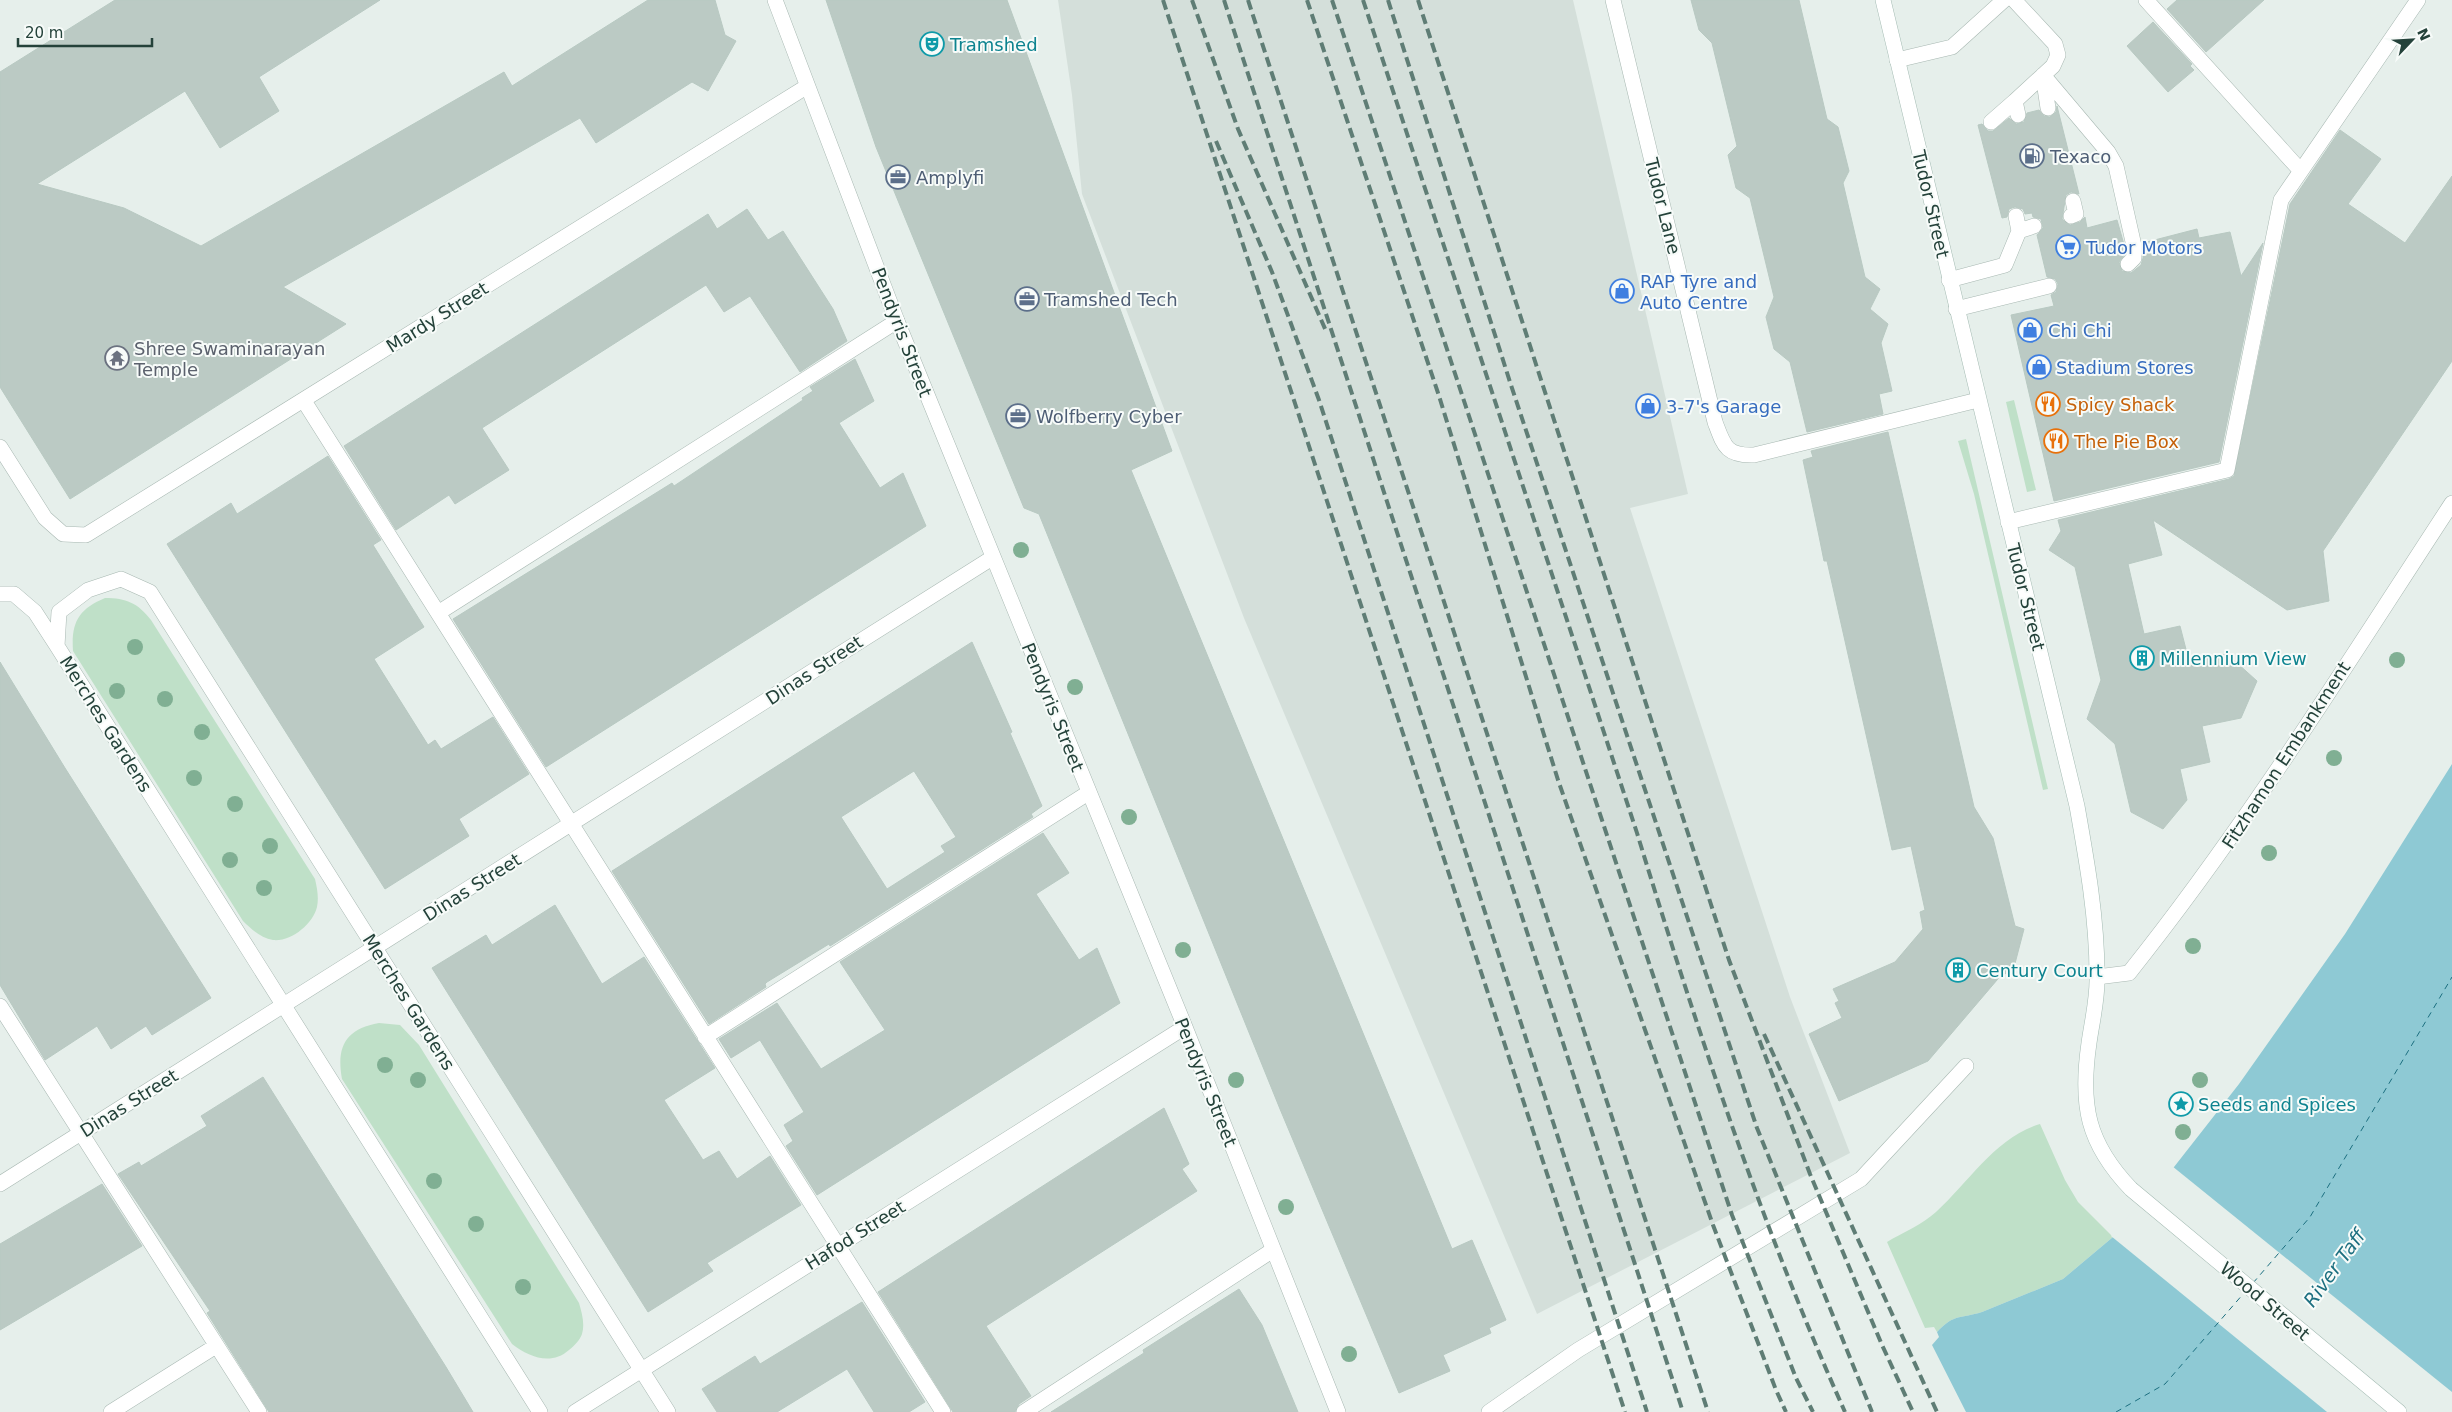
<svg xmlns="http://www.w3.org/2000/svg" width="2452" height="1412" font-family="'DejaVu Sans',sans-serif">
  <rect width="100%" height="100%" fill="#e6efeb"/>
  <path fill="#d4dfda" d="M1058 0H1573L1688 494 1630 508 1790 997 1850 1153 1537 1314 1244 618 1082 194 1072 95Z"/>
  <path fill="#bfe0c8" d="M2014 400 2036 490 2027 492 2006 402Z
    M1966 439 2048 789 2043 790 1974 494 1958 441Z
    M105 598C126 598 138 603 151 620L315 879C317 888 319 897 317 907 313 924 291 942 273 940 261 938 251 929 243 921L73 651C71 622 79 609 105 598Z
    M379 1023 400 1025 419 1045 579 1303C582 1313 585 1324 582 1334 580 1340 574 1346 569 1350 551 1366 529 1357 512 1344L342 1079C336 1046 346 1029 379 1023Z
    M2040 1124 2065 1180 2078 1202 2113 1237 2063 1279 1982 1312C1960 1319 1955 1313 1937 1332L1934 1327 1925 1328 1887 1242C1902 1233 1923 1224 1936 1212 1970 1181 1995 1138 2040 1124Z"/>
  <path fill="#8ec9d4" d="M2452 764V1412H1966L1932 1345 1939 1337 1937 1332C1955 1313 1960 1319 1982 1312L2063 1279 2113 1237 2174 1167 2239 1084 2345 934Z"/>
  <path fill="#e6efeb" d="M2172 1166 2452 1392V1412H2327L2111 1236Z"/>
  <g fill="none" stroke-linecap="round" stroke-linejoin="round">
    <path stroke="#1c6f80" stroke-width="1" stroke-dasharray="6 5" stroke-linecap="butt" d="M2253 1283 2310 1217 2452 977
      M2116 1412 2165 1384 2244 1293"/>
  </g>
  <path fill="#bbcac4" stroke="#b8c9c2" fill-rule="evenodd" d="M115 0H380L259 77 279 111 220 148 185 91 37 184 124 208 201 246 504 72 512 86 648 0H715L725 35 736 41 708 91 692 82 596 143 580 118 283 287 346 324 70 499 0 387V72Z
    M826 0H1007L1172 451 1131 470 1452 1249 1472 1240 1506 1320 1489 1328 1491 1333 1443 1355 1450 1371 1399 1393 1280 1109 1039 514 1024 508 876 147Z
    M1691 0H1799L1827 119 1838 127 1849 171 1843 183 1865 277 1880 289 1870 309 1888 324 1881 343 1892 391 1879 394 1883 414 1807 432 1790 362 1774 349 1766 317 1774 297 1750 198 1736 188 1728 155 1737 146 1712 43 1699 30Z
    M2177 0H2264L2206 52 2167 9Z
    M2153 22 2192 64 2190 66 2194 70 2168 92 2127 46Z
    M2057 106 2079 194 2071 192 2066 195 2062 219 2070 225 2080 222 2085 217 2087 228 2117 220 2125 248V254L2119 262 2122 271 2131 273 2141 265 2143 258V243L2197 229 2199 238 2230 232 2241 276 2263 243 2219 462 2054 501 2011 315 2054 306 2051 295 2056 292 2058 284 2055 279 2047 277 2037 235 2043 228 2041 219 2033 217 2032 213 2025 214 2023 209 2015 207 2009 209 2007 217 2002 218 1978 125 1982 124 1988 131H1993L2009 118 2016 124 2024 122 2027 113 2039 110 2044 116 2050 117 2056 112Z
    M2340 130 2381 159 2348 204 2405 243 2452 176V361L2323 551 2329 601 2287 610 2153 520 2162 555 2128 564 2144 634 2180 626 2189 661 2227 654 2257 681 2241 718 2202 726 2210 762 2180 769 2187 800 2163 829 2131 812 2115 744 2087 719 2101 680 2075 567 2049 550 2061 531 2058 520 2229 479 2234 476 2290 204Z
    M747 209 768 240 783 231 833 309 847 341 800 372 750 296 724 312 706 285 482 428 509 470 455 504 449 495 396 530 344 446 708 214 717 229Z
    M855 359 874 401 839 423 880 488 903 473 926 526 546 767 453 619 672 483 674 486 803 400 802 398 813 391 810 387Z
    M1888 432 1974 807 1993 838 2015 926 2024 929 2012 975 2003 973 1928 1061 1839 1101 1809 1034 1842 1018 1835 1003 1839 1001 1833 989 1895 962 1923 929 1920 912 1925 910 1911 846 1892 850 1827 561H1824L1819 536 1803 460 1813 457 1811 451Z
    M328 456 381 540 373 545 424 627 374 659 428 745 435 740 441 749 493 717 529 774 459 819 469 836 385 889 167 544 231 503 237 514Z
    M972 642 1012 732 1010 733 1042 806 1031 814 1033 817 830 946 829 944 767 982 765 984 766 987 709 1024 612 871ZM914 771 956 837 941 846 945 852 887 889 841 817Z
    M0 662 65 768 211 998 152 1035 146 1026 111 1049 97 1026 45 1060 0 985Z
    M1043 833 1069 873 1036 894 1079 960 1097 948 1120 1003 817 1195 786 1146 793 1141 784 1125 804 1112 760 1040 731 1058 719 1039 777 1003 821 1069 885 1030 840 962Z
    M555 905 602 984 644 957 715 1068 664 1100 703 1160 719 1151 737 1179 770 1156 801 1205 707 1263 713 1271 648 1312 432 968 486 935 492 945Z
    M263 1077 446 1367 473 1412H269L207 1313 210 1311 118 1174 139 1162 141 1166 207 1126 201 1116Z
    M1164 1108 1189 1164 1182 1169 1197 1191 986 1326 1031 1396 1019 1404 1015 1412H953L878 1292Z
    M102 1184 142 1246 0 1330V1244Z
    M1239 1289 1262 1325 1298 1412H1051L1144 1353 1143 1350Z
    M862 1302 925 1402 909 1412H874L847 1369 777 1412H717L702 1389 755 1356 760 1364Z"/>
  <g fill="none" stroke-linecap="round" stroke-linejoin="round">
    <g stroke="#a8b8b2" stroke-width="16">
      <path id="lane" d="M1613 0 1715 422C1724 446 1726 456 1754 455L1978 400
        M2014 0 2055 44 2058 55 2053 66 2015 101 2018 115
        M2146 0 2300 170
        M2043 75 2108 152 2116 166 2134 246V258L2128 264
        M2043 75 2048 108
        M1991 122 2015 101
        M2071 216 2076 214 2073 201
        M2019 231 2034 226
        M1949 280 2005 265 2019 231 2016 216
        M1956 309 2049 286
        M304 401 943 1412
        M2008 522 2227 470 2281 200 2418 0
        M438 613 897 321
        M0 1006 259 1412
        M705 1037 1088 793
        M111 1412 216 1346
        M1024 1412 1273 1250"/>
    </g>
    <g stroke="#a8b8b2" stroke-width="16">
      <path id="street" d="M775 0 897 321 1185 1027 1338 1412
        M1897 60 1952 47 2004 0
        M0 447 45 518 63 534 86 535 806 87
        M0 594H14L35 612 57 646 540 1412
        M57 646 59 612 88 590 121 579 150 592 668 1412
        M2097 977 2129 973C2248 824 2348 662 2452 503
        M0 1184 992 558
        M575 1412 1185 1027
        M1489 1412 1578 1350 1861 1179 1966 1066"/>
    </g>
    <g stroke="#a4bbb3" stroke-width="16">
      <path id="secondary" d="M1883 0 2077 806C2087 862 2097 918 2097 975 2098 998 2092 1021 2089 1043 2080 1105 2087 1143 2131 1189L2399 1412"/>
    </g>
    <use href="#lane" stroke="#fff" stroke-width="15"/>
    <use href="#street" stroke="#fff" stroke-width="15"/>
    <use href="#secondary" stroke="#fff" stroke-width="15"/>
    <path stroke="#5f7d75" stroke-width="4" stroke-dasharray="10 5" stroke-linecap="butt" d="M1163 0 1625 1412
      M1192 0 1238 129 1326 331
      M1224 0 1683 1412
      M1248 0 1708 1412
      M1307 0 1439 396 1558 780 1713 1225 1776 1390 1786 1412
      M1332 0 1732 1215 1796 1378 1813 1412
      M1363 0 1637 833C1697 1029 1761 1225 1845 1412
      M1388 0 1510 382 1757 1128 1872 1412
      M1418 0 1729 960 1810 1174 1882 1345 1913 1412
      M1216 141 1272 272 1319 400 1647 1412
      M1764 1034 1937 1412"/>
  </g>
  <g fill="#80af93">
    <circle cx="1021" cy="550" r="8"/>
    <circle cx="135" cy="647" r="8"/>
    <circle cx="2397" cy="660" r="8"/>
    <circle cx="1075" cy="687" r="8"/>
    <circle cx="117" cy="691" r="8"/>
    <circle cx="165" cy="699" r="8"/>
    <circle cx="202" cy="732" r="8"/>
    <circle cx="2334" cy="758" r="8"/>
    <circle cx="194" cy="778" r="8"/>
    <circle cx="235" cy="804" r="8"/>
    <circle cx="1129" cy="817" r="8"/>
    <circle cx="270" cy="846" r="8"/>
    <circle cx="2269" cy="853" r="8"/>
    <circle cx="230" cy="860" r="8"/>
    <circle cx="264" cy="888" r="8"/>
    <circle cx="2193" cy="946" r="8"/>
    <circle cx="1183" cy="950" r="8"/>
    <circle cx="385" cy="1065" r="8"/>
    <circle cx="418" cy="1080" r="8"/>
    <circle cx="1236" cy="1080" r="8"/>
    <circle cx="2200" cy="1080" r="8"/>
    <circle cx="2183" cy="1132" r="8"/>
    <circle cx="434" cy="1181" r="8"/>
    <circle cx="1286" cy="1207" r="8"/>
    <circle cx="476" cy="1224" r="8"/>
    <circle cx="523" cy="1287" r="8"/>
    <circle cx="1349" cy="1354" r="8"/>
  </g>
  <defs>
    <g id="theatre-ring" transform="scale(1.25)"><circle r="9.5" fill="#f7fbf9" stroke="#0f9aa8" stroke-width="1.5"/><path d="M-5-5.5Q0-4 5-5.5V0Q5 5 0 6Q-5 5-5 0ZM-3.3-2.5H-1v1.5H-3.3ZM1-2.5H3.3v1.5H1ZM-2.8 1Q0 5.5 2.8 1Z" fill="#0f9aa8"/></g>
    <g id="fuel-ring" transform="scale(1.25)"><circle r="9.5" fill="#f7fbf9" stroke="#5c6f8a" stroke-width="1.5"/><path d="M-5.5-6h7V0h2V4h1.3V-2.5L3-4.5l.8-.8L6-3V5H2.5V1h-1V6h-7ZM-4.2-4.7v3.2H.2V-4.7Z" fill="#5c6f8a"/></g>
    <g id="office-ring" transform="scale(1.25)"><circle r="9.5" fill="#f7fbf9" stroke="#5c6f8a" stroke-width="1.5"/><path d="M-6-3h4V-5.5h4V-3h4V5H-6ZM-1-4.5V-3h2v-1.5ZM-6 0V1H6V0Z" fill="#5c6f8a"/></g>
    <g id="supermarket-ring" transform="scale(1.25)"><circle r="9.5" fill="#f7fbf9" stroke="#3f7fe0" stroke-width="1.5"/><path d="M-6-5.5h2.5l.6 2H6L4.5 2H-2.5L-4.4-4H-6ZM-1.5 3.2a1.3 1.3 0 1 0 .1 0ZM3 3.2a1.3 1.3 0 1 0 .1 0Z" fill="#3f7fe0"/></g>
    <g id="shop-ring" transform="scale(1.25)"><circle r="9.5" fill="#f7fbf9" stroke="#3f7fe0" stroke-width="1.5"/><path d="M-5-2.5h2.3a2.7 3.5 0 0 1 5.4 0H5L5.5 6h-11ZM-1.5-2.5h3a1.5 2.3 0 0 0-3 0Z" fill="#3f7fe0"/></g>
    <g id="temple-ring" transform="scale(1.25)"><circle r="9.5" fill="#f7fbf9" stroke="#6b7280" stroke-width="1.5"/><path d="M0-6L5-2H3V0L6.5 2.5H4V6H1.5V3h-3V6H-4V2.5H-6.5L-3 0V-2H-5Z" fill="#6b7280"/></g>
    <g id="restaurant-ring" transform="scale(1.25)"><circle r="9.5" fill="#f7fbf9" stroke="#e8710a" stroke-width="1.5"/><path d="M-5-6h1v4h1v-4h1v4h1v-4h1v5L-1.5 .5V6h-2V.5L-5-1ZM5-6V6H3V1.5H1.5Q1.5-4 5-6Z" fill="#e8710a"/></g>
    <g id="building-ring" transform="scale(1.25)"><circle r="9.5" fill="#f7fbf9" stroke="#0f9aa8" stroke-width="1.5"/><path d="M-4-6H4V6H1V3H-1V6H-4ZM-2.5-4.3h1.7v1.8h-1.7ZM.8-4.3h1.7v1.8H.8ZM-2.5-1h1.7V.8h-1.7ZM.8-1h1.7V.8H.8Z" fill="#0f9aa8"/></g>
    <g id="sight-ring" transform="scale(1.25)"><circle r="9.5" fill="#f7fbf9" stroke="#0f9aa8" stroke-width="1.5"/><path d="M0-6L1.8-2.2L6-1.7L2.9 1.2L3.7 5.4L0 3.3L-3.7 5.4L-2.9 1.2L-6-1.7L-1.8-2.2Z" fill="#0f9aa8"/></g>
  </defs>
  <g fill-rule="evenodd">
    <use href="#theatre-ring" x="932" y="44"/>
    <use href="#fuel-ring" x="2032" y="156"/>
    <use href="#office-ring" x="898" y="177"/>
    <use href="#supermarket-ring" x="2068" y="247"/>
    <use href="#shop-ring" x="1622" y="291"/>
    <use href="#office-ring" x="1027" y="299"/>
    <use href="#shop-ring" x="2030" y="330"/>
    <use href="#temple-ring" x="117" y="358"/>
    <use href="#shop-ring" x="2039" y="367"/>
    <use href="#restaurant-ring" x="2048" y="404"/>
    <use href="#shop-ring" x="1648" y="406"/>
    <use href="#office-ring" x="1018" y="416"/>
    <use href="#restaurant-ring" x="2056" y="441"/>
    <use href="#building-ring" x="2142" y="658"/>
    <use href="#building-ring" x="1958" y="970"/>
    <use href="#sight-ring" x="2181" y="1104"/>
  </g>
  <g text-anchor="middle" dominant-baseline="central" stroke-width="4" stroke-linejoin="round" paint-order="stroke">
    <g font-size="18" fill="#0d838f" stroke="#f7fbf9" text-anchor="start">
      <text x="950" y="44">Tramshed</text>
      <text x="2160" y="658">Millennium View</text>
      <text x="1976" y="970">Century Court</text>
      <text x="2198" y="1104">Seeds and Spices</text>
    </g>
    <g font-size="18" fill="#4e5e75" stroke="#f7fbf9" text-anchor="start">
      <text x="2050" y="156">Texaco</text>
      <text x="916" y="177">Amplyfi</text>
      <text x="1044" y="299">Tramshed Tech</text>
      <text x="1036" y="416">Wolfberry Cyber</text>
    </g>
    <g font-size="18" fill="#24423a" stroke="#f7fbf9">
      <text transform="translate(1931 204) rotate(77)">Tudor Street</text>
      <text transform="translate(1663 206) rotate(76)">Tudor Lane</text>
      <text transform="translate(437 317) rotate(-32)">Mardy Street</text>
      <text transform="translate(902 332) rotate(69)">Pendyris Street</text>
      <text transform="translate(2026 597) rotate(76)">Tudor Street</text>
      <text transform="translate(814 670) rotate(-33)">Dinas Street</text>
      <text transform="translate(1053 707) rotate(68)">Pendyris Street</text>
      <text transform="translate(106 724) rotate(58)">Merches Gardens</text>
      <text transform="translate(2286 755) rotate(-57)">Fitzhamon Embankment</text>
      <text transform="translate(472 887) rotate(-32)">Dinas Street</text>
      <text transform="translate(409 1002) rotate(58)">Merches Gardens</text>
      <text transform="translate(1206 1082) rotate(68)">Pendyris Street</text>
      <text transform="translate(129 1103) rotate(-32)">Dinas Street</text>
      <text transform="translate(855 1235) rotate(-32)">Hafod Street</text>
      <text transform="translate(2265 1301) rotate(40)">Wood Street</text>
    </g>
    <g font-size="18" fill="#366cbe" stroke="#f7fbf9" text-anchor="start">
      <text x="2086" y="247">Tudor Motors</text>
      <text x="1640" y="281">RAP Tyre and<tspan x="1640" dy="21">Auto Centre</tspan></text>
      <text x="2048" y="330">Chi Chi</text>
      <text x="2056" y="367">Stadium Stores</text>
      <text x="1666" y="406">3-7's Garage</text>
    </g>
    <g font-size="18" fill="#5b616d" stroke="#f7fbf9" text-anchor="start">
      <text x="134" y="348">Shree Swaminarayan<tspan x="134" dy="21">Temple</tspan></text>
    </g>
    <g font-size="18" fill="#c56008" stroke="#f7fbf9" text-anchor="start">
      <text x="2066" y="404">Spicy Shack</text>
      <text x="2074" y="441">The Pie Box</text>
    </g>
    <g font-size="19" font-style="italic" fill="#1c6f80" stroke="#f7fbf9">
      <text transform="translate(2334 1268) rotate(-54)">River Taff</text>
    </g>
  </g>
  <g transform="translate(2412 40) rotate(65)" stroke="#f7fbf9" stroke-width="4" paint-order="stroke">
  <path d="M0-4L9 19L0 12L-9 19Z" fill="#24423a"/>
  <text y="-8" font-size="14" font-weight="bold" text-anchor="middle" fill="#24423a">N</text>
  </g>
  <path d="M18 38v8h134v-8" fill="none" stroke="#24423a" stroke-width="2.5"/>
  <text x="25" y="38" font-size="15" fill="#24423a" stroke="#f7fbf9" stroke-width="4" paint-order="stroke">20 m</text>
</svg>
